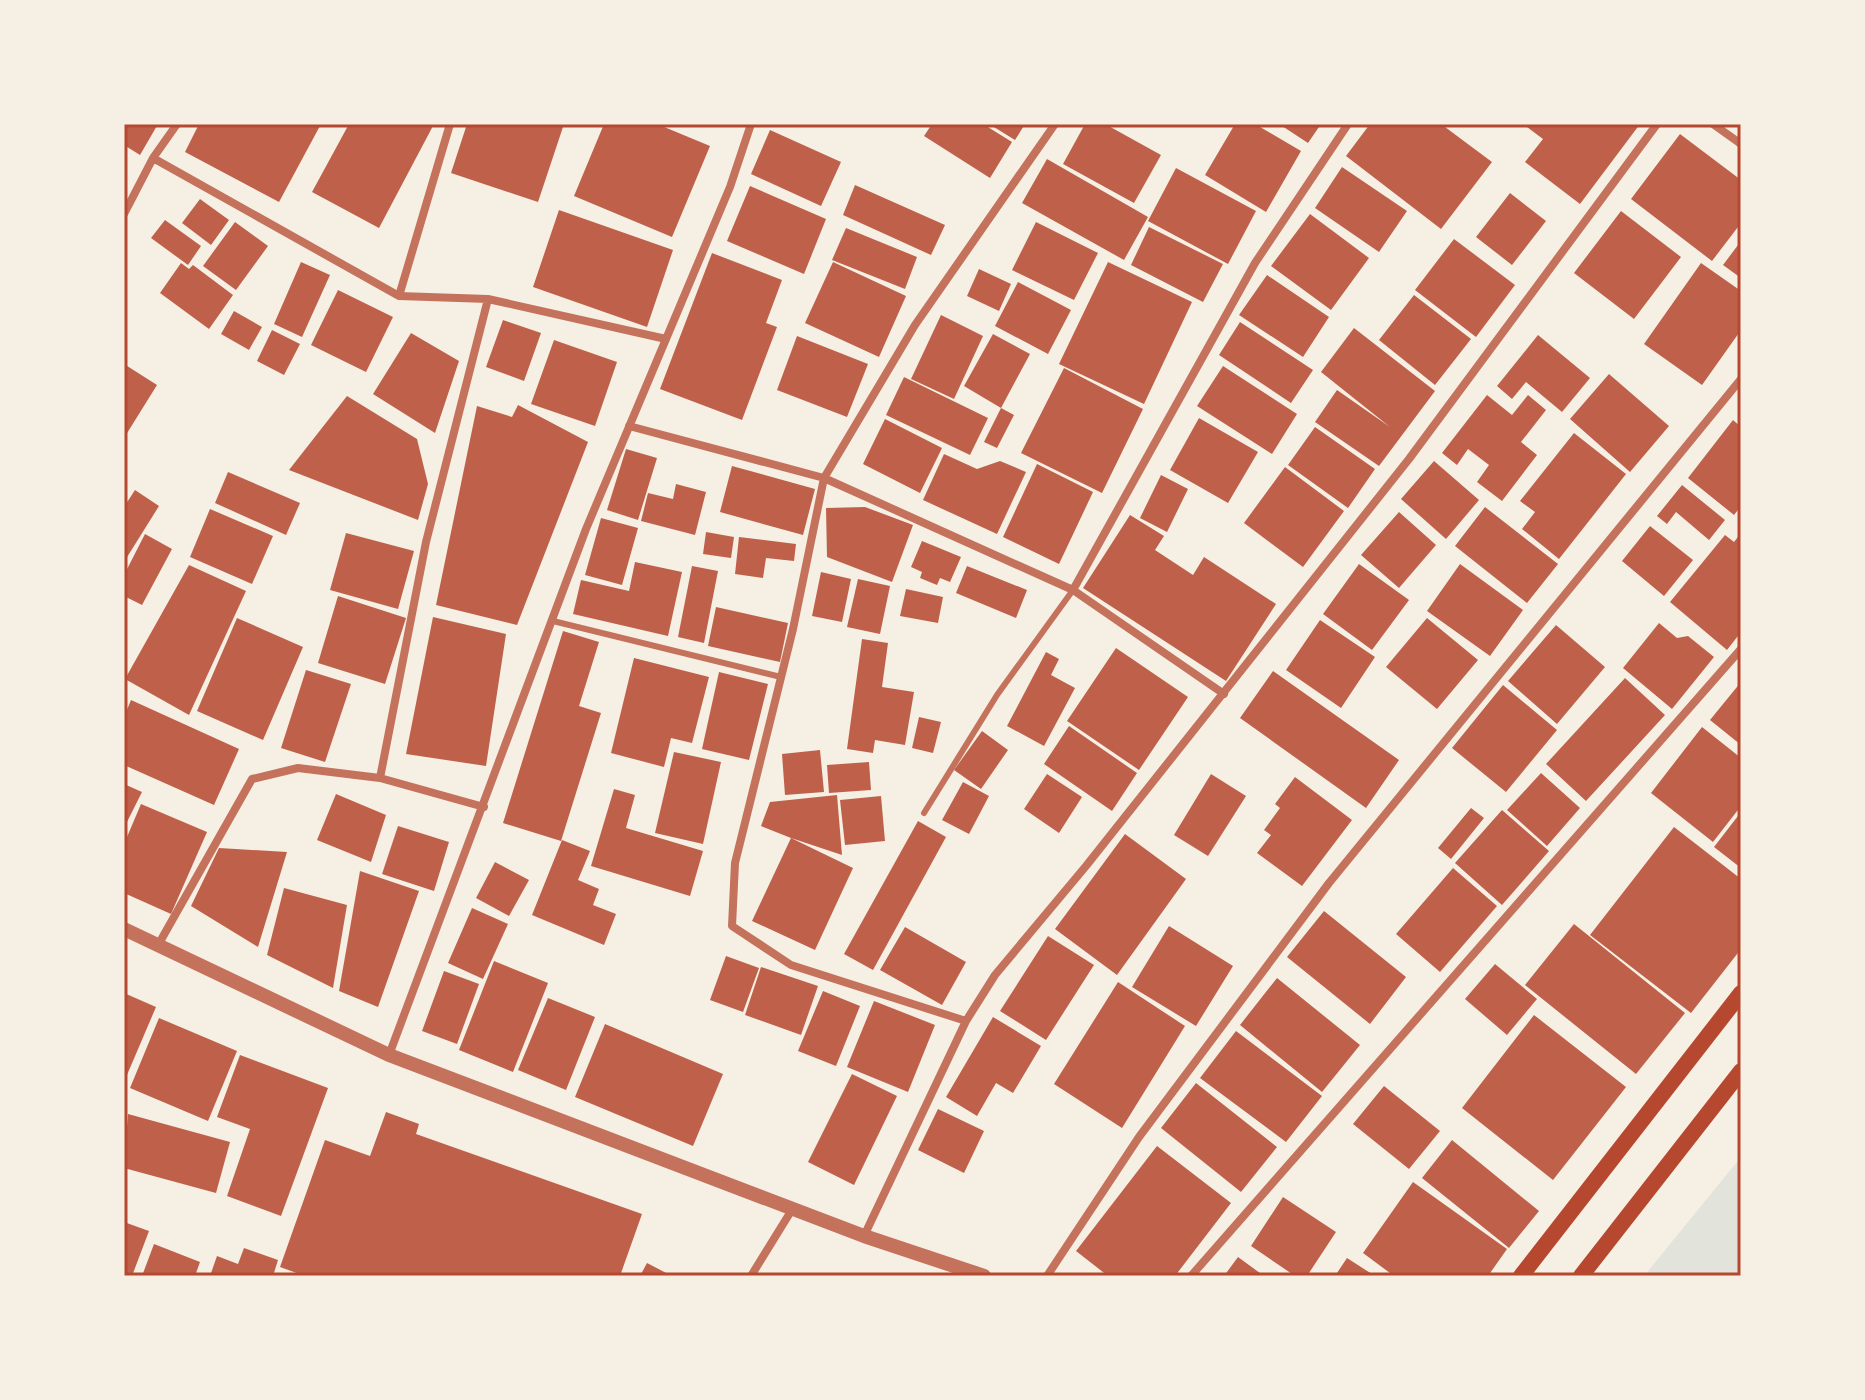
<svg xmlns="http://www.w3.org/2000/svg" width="1865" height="1400" font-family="Inter,sans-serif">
  <rect width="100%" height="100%" fill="#f6efe4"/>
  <path fill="#e2e4dc" d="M1741 1157V1276H1644Z"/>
  <path fill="#bf614a" d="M124 124H158L140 155 124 145Z
    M199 124H321L279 202 185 152Z
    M349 124H434L379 228 312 192Z
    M467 124H564L538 202 451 173Z
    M604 124H657L710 146 672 237 574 196Z
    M932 124H983L1012 142 990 178 924 136Z
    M989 124H1025L1015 140Z
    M1085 124H1105L1161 155 1134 203 1063 164Z
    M1235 124H1255L1301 151 1266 212 1205 175Z
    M1279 124H1321L1308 143Z
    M1370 124H1441L1492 162 1441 229 1346 156Z
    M1523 124H1640L1580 204 1525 162 1543 139Z
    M770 130 841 162 821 206 751 174Z
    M1680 134 1741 180V223L1712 261 1631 199Z
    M1047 159 1148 217 1124 260 1022 203Z
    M1342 167 1407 211 1379 252 1315 208Z
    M1176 168 1256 211 1228 264 1148 221Z
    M855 185 945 225 931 255 843 215Z
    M750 186 826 219 804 274 727 241Z
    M1510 193 1546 221 1512 265 1476 237Z
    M200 199 229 220 211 245 182 223Z
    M559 210 673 250 647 327 533 287Z
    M1621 211 1681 257 1634 319 1574 273Z
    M1310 214 1369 258 1331 310 1271 266Z
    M165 220 201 246 188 265 151 238Z
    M235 222 268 246 236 290 203 266Z
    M1036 222 1098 253 1074 300 1012 270Z
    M1149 227 1223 264 1203 302 1131 265Z
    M846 228 917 257 905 289 832 260Z
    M1454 239 1515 285 1476 337 1415 290Z
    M1741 241V278L1723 265Z
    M712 253 782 280 766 323 777 327 742 420 660 389Z
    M301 262 330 275 302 337 274 324Z
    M833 262 906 296 879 357 805 323Z
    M1108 262 1192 302 1144 404 1059 364Z
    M181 263 189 269 193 265 233 295 209 329 160 293Z
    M1701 263 1741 291V330L1702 385 1644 344Z
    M979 269 1011 284 999 311 967 296Z
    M1267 275 1329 317 1303 357 1239 315Z
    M1018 282 1071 310 1048 354 995 326Z
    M338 290 393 317 366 372 311 345Z
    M1414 295 1471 339 1435 385 1379 340Z
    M234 311 262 327 249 350 221 334Z
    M941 315 983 336 954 399 911 379Z
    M503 320 541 333 524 381 486 367Z
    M1240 322 1313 370 1291 403 1219 355Z
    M1354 328 1435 391 1379 466 1315 422 1337 390 1390 427 1321 372Z
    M272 330 300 344 284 375 257 361Z
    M411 333 459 361 435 433 373 394Z
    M993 334 1030 354 1001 408 964 386Z
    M1538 335 1590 378 1562 412 1526 382 1512 399 1497 386Z
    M797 336 868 364 847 417 777 390Z
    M554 340 617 362 595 426 531 404Z
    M124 364 157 385 124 438Z
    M1223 366 1297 414 1272 454 1197 406Z
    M1064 368 1143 409 1102 493 1021 453Z
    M1609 374 1669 426 1630 472 1570 419Z
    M904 377 988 418 970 455 886 415Z
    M1487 395 1512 415 1528 395 1546 410 1521 442 1537 455 1502 501 1477 482 1489 465 1468 449 1457 465 1442 453Z
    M347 396 417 439 428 484 418 520 289 470Z
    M518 405 588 442 517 625 436 605 477 406 512 417Z
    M1001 408 1014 415 997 448 984 442Z
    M1199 418 1258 452 1228 503 1170 470Z
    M885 419 942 448 920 493 863 464Z
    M1733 420 1741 427V506L1734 515 1688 478Z
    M1315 427 1375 469 1348 508 1288 465Z
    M1574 433 1626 474 1559 559 1522 529 1535 512 1520 501Z
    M626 449 657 458 638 520 607 510Z
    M944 454 977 469 1000 461 1026 472 997 534 923 500Z
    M1434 461 1479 500 1446 539 1401 499Z
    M1037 464 1093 492 1059 564 1003 537Z
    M732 466 815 489 803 535 720 512Z
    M1285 467 1344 511 1303 567 1244 523Z
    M228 472 300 503 286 535 215 503Z
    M1161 475 1188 489 1167 532 1140 518Z
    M676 484 706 492 695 535 641 521 648 493 673 499Z
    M1682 485 1725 520 1709 540 1676 512 1667 524 1657 516Z
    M135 490 159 506 124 562V507Z
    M865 507 913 525 892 582 827 557 826 508Z
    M1485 507 1558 564 1527 603 1455 546Z
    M210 509 273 536 252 584 190 557Z
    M1399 512 1436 545 1399 588 1361 555Z
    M1130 515 1164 536 1155 550 1193 575 1204 557 1276 604 1226 681 1083 588Z
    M601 518 638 528 622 585 585 575Z
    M1650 526 1693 560 1664 596 1622 561Z
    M706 532 734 537 731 558 703 554Z
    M346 533 414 551 398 609 330 590Z
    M1741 533V632L1727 650 1670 602 1725 535 1734 542Z
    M145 534 172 549 142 605 124 596V575Z
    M739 537 796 544 794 561 766 558 763 578 735 574Z
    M922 541 961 557 950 582 940 578 937 585 920 578 922 572 911 567Z
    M635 562 682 572 668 636 573 614 581 580 629 591Z
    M1359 564 1409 600 1372 650 1323 614Z
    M1460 564 1523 610 1490 656 1427 611Z
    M189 565 246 591 189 715 125 679Z
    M692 566 718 571 704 643 678 637Z
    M967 566 1027 590 1016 618 956 593Z
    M821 572 851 579 842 622 812 616Z
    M858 579 890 586 880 634 847 627Z
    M906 589 943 597 938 623 900 616Z
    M338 596 406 618 385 684 318 663Z
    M716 607 788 623 780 662 708 646Z
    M433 617 506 634 486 766 406 754Z
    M237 618 303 647 263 740 197 711Z
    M1427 618 1478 660 1437 709 1386 667Z
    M1320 620 1375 657 1341 708 1286 670Z
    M1659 623 1677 638 1688 636 1714 657 1672 709 1623 668Z
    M1556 625 1605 667 1557 724 1508 681Z
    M563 631 599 642 579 706 601 713 561 841 503 823Z
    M862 639 888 643 882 687 914 692 905 745 875 740 873 753 847 749Z
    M1116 648 1188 697 1139 770 1067 721Z
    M1046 652 1059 659 1051 675 1075 688 1044 746 1007 726Z
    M634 658 709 677 692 743 671 738 664 767 611 753Z
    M306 670 351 684 325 762 281 748Z
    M1273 671 1399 760 1366 808 1240 718Z
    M719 672 768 684 749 760 702 749Z
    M1625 678 1665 715 1586 801 1546 764Z
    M1741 682V745L1710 720Z
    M1503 685 1557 730 1506 792 1452 748Z
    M131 700 239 749 214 805 124 765V717Z
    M919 717 941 722 933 753 912 748Z
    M1069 726 1137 773 1112 811 1044 764Z
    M1702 727 1741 758V806L1713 842 1651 793Z
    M982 731 1008 750 981 789 954 770Z
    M820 750 824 792 785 795 782 754Z
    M674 752 721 762 703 844 655 833Z
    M869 762 871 790 829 793 827 765Z
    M1541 773 1580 808 1547 846 1507 810Z
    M1047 774 1082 797 1059 833 1024 809Z
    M1211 774 1246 796 1208 856 1174 835Z
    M1295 777 1352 820 1302 886 1257 853 1271 835 1264 830 1280 808 1275 804Z
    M963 782 989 796 969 834 942 820Z
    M124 784 142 792 124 828Z
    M614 789 635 795 626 828 703 851 690 896 591 866Z
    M336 794 386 815 371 862 317 840Z
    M837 795 842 855 791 838 853 868 815 950 752 921 791 838 761 826 770 802Z
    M881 796 885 841 845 845 840 800Z
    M141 804 207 832 171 914 124 893V844Z
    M1471 808 1484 818 1451 859 1438 848Z
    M1502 810 1549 851 1502 905 1455 863Z
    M1741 812V868L1714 847Z
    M918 821 946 837 873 970 844 954Z
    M398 826 449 842 434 891 382 874Z
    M1674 827 1741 879V949L1691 1013 1590 935Z
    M1125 834 1186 879 1117 975 1055 929Z
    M562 840 590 851 578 880 599 889 593 905 616 914 604 945 532 915Z
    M219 848 287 852 258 947 191 906Z
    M495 862 529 880 509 916 476 898Z
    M1453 868 1497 906 1440 972 1396 934Z
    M360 871 419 891 378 1007 339 991Z
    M284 888 347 905 333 988 267 955Z
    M472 908 508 924 483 979 448 963Z
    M1324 911 1406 977 1370 1024 1287 957Z
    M1574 924 1685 1013 1636 1074 1525 985Z
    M1169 926 1233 966 1196 1026 1132 987Z
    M905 927 966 962 942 1005 880 970Z
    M1048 936 1094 965 1046 1040 1000 1011Z
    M726 956 759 968 743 1012 710 1000Z
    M494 961 548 983 513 1072 459 1050Z
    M1495 964 1537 999 1507 1035 1465 999Z
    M761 967 818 986 801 1035 745 1015Z
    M444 971 479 984 457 1044 422 1031Z
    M1277 978 1360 1045 1322 1092 1240 1025Z
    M1118 982 1185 1026 1122 1128 1054 1084Z
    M823 991 860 1006 836 1066 798 1051Z
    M124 993 156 1007 124 1082Z
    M548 998 595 1017 566 1090 518 1070Z
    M874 1001 935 1025 908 1092 847 1067Z
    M1534 1015 1626 1087 1553 1180 1462 1108Z
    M993 1017 1041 1046 1013 1093 996 1083 977 1116 946 1097Z
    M159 1018 237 1051 208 1121 130 1088Z
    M605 1024 723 1074 693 1146 575 1097Z
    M1236 1031 1322 1096 1286 1142 1200 1078Z
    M240 1055 328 1088 281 1216 227 1196 250 1129 217 1117Z
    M852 1074 897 1096 854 1185 808 1162Z
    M1196 1083 1277 1147 1241 1192 1161 1128Z
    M1384 1086 1440 1131 1409 1169 1353 1124Z
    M938 1109 984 1131 964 1173 918 1150Z
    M386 1112 419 1124 416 1134 642 1214 620 1276H305L280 1267 325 1140 370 1156Z
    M128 1114 230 1142 216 1193 124 1168Z
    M1452 1140 1539 1211 1509 1248 1422 1178Z
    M1157 1146 1231 1203 1175 1276H1108L1076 1251Z
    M1413 1182 1507 1249 1488 1276H1394L1363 1253Z
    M1283 1197 1336 1232 1307 1276H1295L1251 1246Z
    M124 1222 149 1231 132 1276H124Z
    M154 1244 200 1262 195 1276H142Z
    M244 1248 278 1260 273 1276H210L217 1256 238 1264Z
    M1238 1257 1264 1276H1224Z
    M1347 1258 1375 1276H1335Z
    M647 1263 672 1276H640Z"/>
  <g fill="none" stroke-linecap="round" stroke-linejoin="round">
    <path stroke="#c5725c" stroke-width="6" d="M553 621 781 677
      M924 813 997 695 1073 590"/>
    <path stroke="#c5725c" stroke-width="8" d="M1713 124 1741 144
      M153 158 399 296 488 299 666 339
      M124 214 153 158 177 124
      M399 296 450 124
      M629 426 824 478 1073 590 1224 694
      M1073 590 1255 263 1348 124
      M380 778 426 542 488 299
      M157 947 252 779 298 768 380 778 484 807
      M966 1021 791 965 732 926 735 863 793 629 824 478 915 325 1055 124
      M389 1055 586 529 730 187 751 124
      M864 1236 966 1021 995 975 1086 866 1409 459 1657 124
      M751 1276 793 1208
      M1047 1276 1139 1137 1329 883 1741 379
      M1191 1276 1741 649"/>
    <path stroke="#c5725c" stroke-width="14" d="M124 929 389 1055 864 1236 984 1276"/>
    <path stroke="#b5482f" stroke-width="16" d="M1521 1276 1741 993
      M1581 1276 1741 1071"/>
  </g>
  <rect width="1865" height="1400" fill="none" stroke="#f6efe4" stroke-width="252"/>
  <rect x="126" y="126" width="1613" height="1148" fill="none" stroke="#b5482f" stroke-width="3"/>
</svg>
